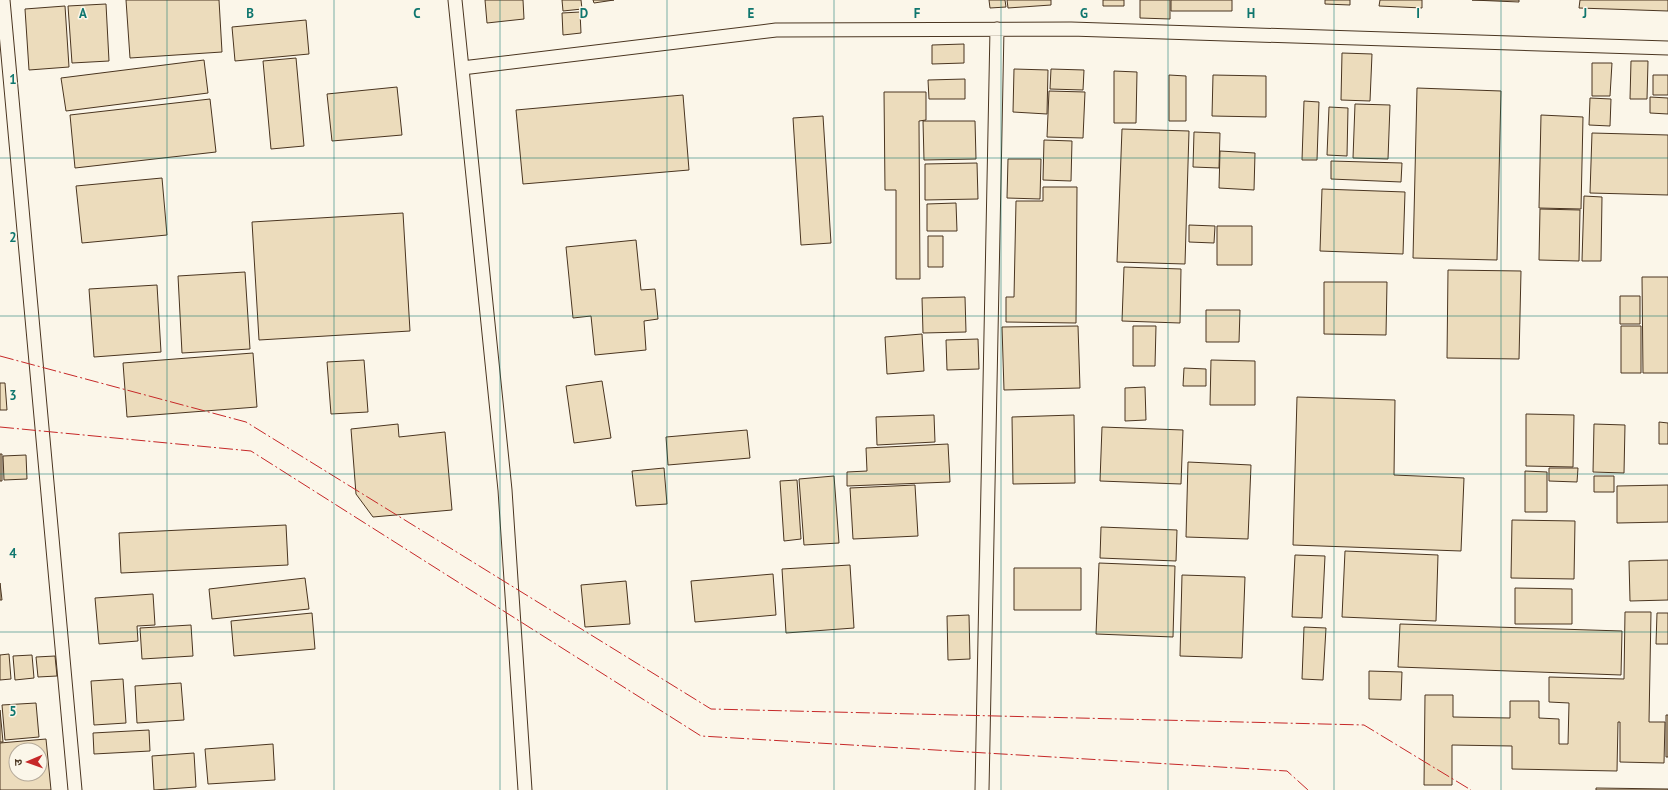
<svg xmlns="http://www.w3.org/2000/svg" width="1668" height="790" font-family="'PT Sans','Noto Sans Devanagari',sans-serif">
  <rect width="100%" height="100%" fill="#fbf6e9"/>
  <path fill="#ecdcbc" stroke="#4a3520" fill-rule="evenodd" d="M126 0H219L222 52 130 58Z
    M485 0H523L524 19 487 23Z
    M562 0H581L582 9 563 11Z
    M593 0H614L594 3Z
    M989 0H1005L1006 7 990 8Z
    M1007 0H1051V5L1008 8Z
    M1103 0H1124V6H1103Z
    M1140 0H1170V19L1140 18Z
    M1171 0H1232V11H1171Z
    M1325 0H1350V5L1325 4Z
    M1380 0H1422V8L1379 6Z
    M1472 0H1519V2Z
    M1580 0H1668V11L1579 8Z
    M106 4 109 61 72 63 68 6Z
    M65 6 69 67 29 70 25 9Z
    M580 12 581 33 563 35 562 13Z
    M306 20 309 54 235 61 232 27Z
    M964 44V63L932 64V45Z
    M1342 53 1372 54 1370 101 1341 100Z
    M296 58 304 146 271 149 263 61Z
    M204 60 208 93 66 111 61 78Z
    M1631 61H1648L1647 99H1630Z
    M1592 63H1612L1610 96H1592Z
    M1014 69 1048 70 1047 114 1013 112Z
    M1051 69 1084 70 1083 90 1050 89Z
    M1114 71 1137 72 1136 123H1114Z
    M1169 75 1186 76V121H1169Z
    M1213 75 1266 76V117L1212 116Z
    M1653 75H1668V95H1653Z
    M965 79V99H929L928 80Z
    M397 87 402 135 332 141 327 94Z
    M1417 88 1501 91 1497 260 1413 258Z
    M1049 91 1085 92 1083 138 1047 137Z
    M884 92H926V120L919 121 920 279H896V190H885Z
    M683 95 689 170 523 184 516 110Z
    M1650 97 1668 98V114L1650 113Z
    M1590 98 1611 99 1610 126 1589 125Z
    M210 99 216 152 75 168 70 115Z
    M1304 101 1319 102 1317 160H1302Z
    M1355 104 1390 105 1388 159 1353 158Z
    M1329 107 1348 108 1347 156 1327 155Z
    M1541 115 1583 117 1581 209 1539 208Z
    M823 116 831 243 801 245 793 118Z
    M923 121H975L976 159 924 160Z
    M1122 129 1189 131 1185 264 1117 262Z
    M1194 132 1220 133 1219 168 1193 167Z
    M1592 133 1668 135V195L1590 193Z
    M1044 140 1072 141 1071 181 1043 180Z
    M1220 151 1255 153 1254 190 1219 188Z
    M1008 159H1041L1040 199 1007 198Z
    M1331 161 1402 163 1401 182 1331 179Z
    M977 163 978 199 925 200V164Z
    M162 178 167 235 82 243 76 186Z
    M1043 187H1077L1076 323 1006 322V297H1014L1016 201H1043Z
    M1322 189 1405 192 1403 254 1320 251Z
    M1584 196 1602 197 1601 261H1582Z
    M956 203 957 231H927V204Z
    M1540 209 1580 210 1579 261 1539 260Z
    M403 213 410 331 259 340 252 222Z
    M1189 225 1215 226 1214 243 1189 242Z
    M1217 226H1252V265H1217Z
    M928 236H943V267H928Z
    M636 240 641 290 655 289 658 319 644 321 646 350 595 355 591 316 573 318 566 247Z
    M1124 267 1181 269 1180 323 1122 321Z
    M1448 270 1521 271 1519 359 1447 358Z
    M245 272 250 349 182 353 178 276Z
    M1642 277H1668V373H1643Z
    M1324 282H1387L1386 335 1324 334Z
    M157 285 161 352 94 357 89 289Z
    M1620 296H1640V324H1620Z
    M965 297 966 332 923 333 922 298Z
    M1206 310H1240L1239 342H1206Z
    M1078 326 1080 388 1004 390 1002 327Z
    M1133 326H1156L1155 366H1133Z
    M1621 326H1641V373H1621Z
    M922 334 924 371 887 374 885 337Z
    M978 339 979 369 947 370 946 340Z
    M253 353 257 407 127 417 123 363Z
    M364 360 368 412 331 414 327 362Z
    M1211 360 1255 361V405H1210Z
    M1184 368 1206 369V386H1183Z
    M602 381 611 438 574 443 566 386Z
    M0 383H5L7 410H0Z
    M1145 387 1146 420 1125 421V388Z
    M1297 397 1395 400 1394 475 1464 478 1461 551 1293 545Z
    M1526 414 1574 415 1573 467 1526 466Z
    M934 415 935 442 877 445 876 417Z
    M1074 415 1075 483 1013 484 1012 417Z
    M1659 422 1668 423V444H1659Z
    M398 424 399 437 445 432 452 510 373 517 356 494 351 429Z
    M1594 424 1625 425 1624 473 1593 472Z
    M1102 427 1183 430 1181 484 1100 481Z
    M747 430 750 458 668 465 666 437Z
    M948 444 950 482 847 486V472L867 471 866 448Z
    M0 454H2V481H0Z
    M26 455 27 479 4 480 3 456Z
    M1188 462 1251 465 1248 539 1186 537Z
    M664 468 667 504 636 506 632 471Z
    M1549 468H1578L1577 482 1549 481Z
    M1525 471 1547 472V512H1525Z
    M834 476 839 543 804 545 799 479Z
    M1594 476H1614V492H1594Z
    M797 480 801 539 784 541 780 481Z
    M915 485 918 536 853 539 850 488Z
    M1668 485V522L1617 523V486Z
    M1512 520 1575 521 1574 579 1511 578Z
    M286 525 288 565 121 573 119 533Z
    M1101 527 1177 530 1176 561 1100 558Z
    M1345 551 1438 555 1436 621 1342 617Z
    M1295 555 1325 556 1322 618 1292 617Z
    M1668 560V600L1630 601 1629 561Z
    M1099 563 1175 566 1173 637 1096 634Z
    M850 565 854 628 786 633 782 569Z
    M1014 568H1081V610H1014Z
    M773 574 776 615 695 622 691 581Z
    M1182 575 1245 577 1242 658 1180 656Z
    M305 578 309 609 212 619 209 589Z
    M626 581 630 624 585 627 581 585Z
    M0 583 2 600H0Z
    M1515 588 1572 589V624H1515Z
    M153 594 155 625 137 626 138 641 99 644 95 598Z
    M1625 612H1651L1649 722H1665L1664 763 1620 762V722H1618L1617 771 1512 769V746L1452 745V785H1424L1425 695H1453V717L1510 718V701H1539V718L1559 719V744H1568L1569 703 1549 702V677L1624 679Z
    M312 613 315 649 234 656 231 621Z
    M1657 613H1668V644H1656Z
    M969 615 970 659 948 660 947 616Z
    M1400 624 1622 631 1621 675 1398 667Z
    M191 625 193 656 142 659 140 628Z
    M1304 627 1326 628 1323 680 1302 679Z
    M9 654 11 679 0 680V655Z
    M32 655 34 678 15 680 13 656Z
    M55 656 57 676 38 677 36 657Z
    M1369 671 1402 672 1401 700 1369 699Z
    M123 679 126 723 94 725 91 681Z
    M181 683 184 720 137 723 135 686Z
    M36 703 39 737 5 740 2 705Z
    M0 710 3 742H0Z
    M1666 715H1668V757H1666Z
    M149 730 150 751 94 754 93 733Z
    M46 739 51 790H0V743ZM16 750H40V774H16Z
    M273 744 275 780 208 784 205 749Z
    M194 753 196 787 154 790 152 756Z
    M1596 788 1668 789V790H1596Z"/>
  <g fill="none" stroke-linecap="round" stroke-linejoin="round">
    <g stroke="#4a3520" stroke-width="15">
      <path id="street" d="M3 0 75 790
        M455 0 505 490 525 790
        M462 68 776 30 1071 29 1668 48
        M982 790 997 29"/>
    </g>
    <use href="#street" stroke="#fbf6e9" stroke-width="13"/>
    <path stroke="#c62828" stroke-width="1" stroke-dasharray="14 3 2 3" stroke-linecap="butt" d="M0 356 246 422 711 709 1364 725 1471 790
      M0 427 251 451 701 736 1287 771 1308 790"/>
  </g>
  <path fill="none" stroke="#0f766e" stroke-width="1" stroke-opacity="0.55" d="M167 0V790M334 0V790M500 0V790M667 0V790M834 0V790M1001 0V790M1168 0V790M1334 0V790M1501 0V790M0 158H1668M0 316H1668M0 474H1668M0 632H1668"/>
  <g font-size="13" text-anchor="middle" font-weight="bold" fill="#0f766e" stroke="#fbf6e9" stroke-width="3" stroke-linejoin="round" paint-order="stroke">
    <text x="83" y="18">A</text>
    <text x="250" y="18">B</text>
    <text x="417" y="18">C</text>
    <text x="584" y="18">D</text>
    <text x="751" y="18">E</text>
    <text x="917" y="18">F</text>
    <text x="1084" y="18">G</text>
    <text x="1251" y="18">H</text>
    <text x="1418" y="18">I</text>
    <text x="1585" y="18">J</text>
    <text x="13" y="84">1</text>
    <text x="13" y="242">2</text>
    <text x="13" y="400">3</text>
    <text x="13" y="558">4</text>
    <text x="13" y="716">5</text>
  </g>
  <g transform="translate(28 762) rotate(268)"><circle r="19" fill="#fbf6e9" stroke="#b4a999"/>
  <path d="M0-3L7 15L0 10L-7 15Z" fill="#c62828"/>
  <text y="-6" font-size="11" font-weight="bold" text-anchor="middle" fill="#4a3520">उ</text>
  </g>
</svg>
